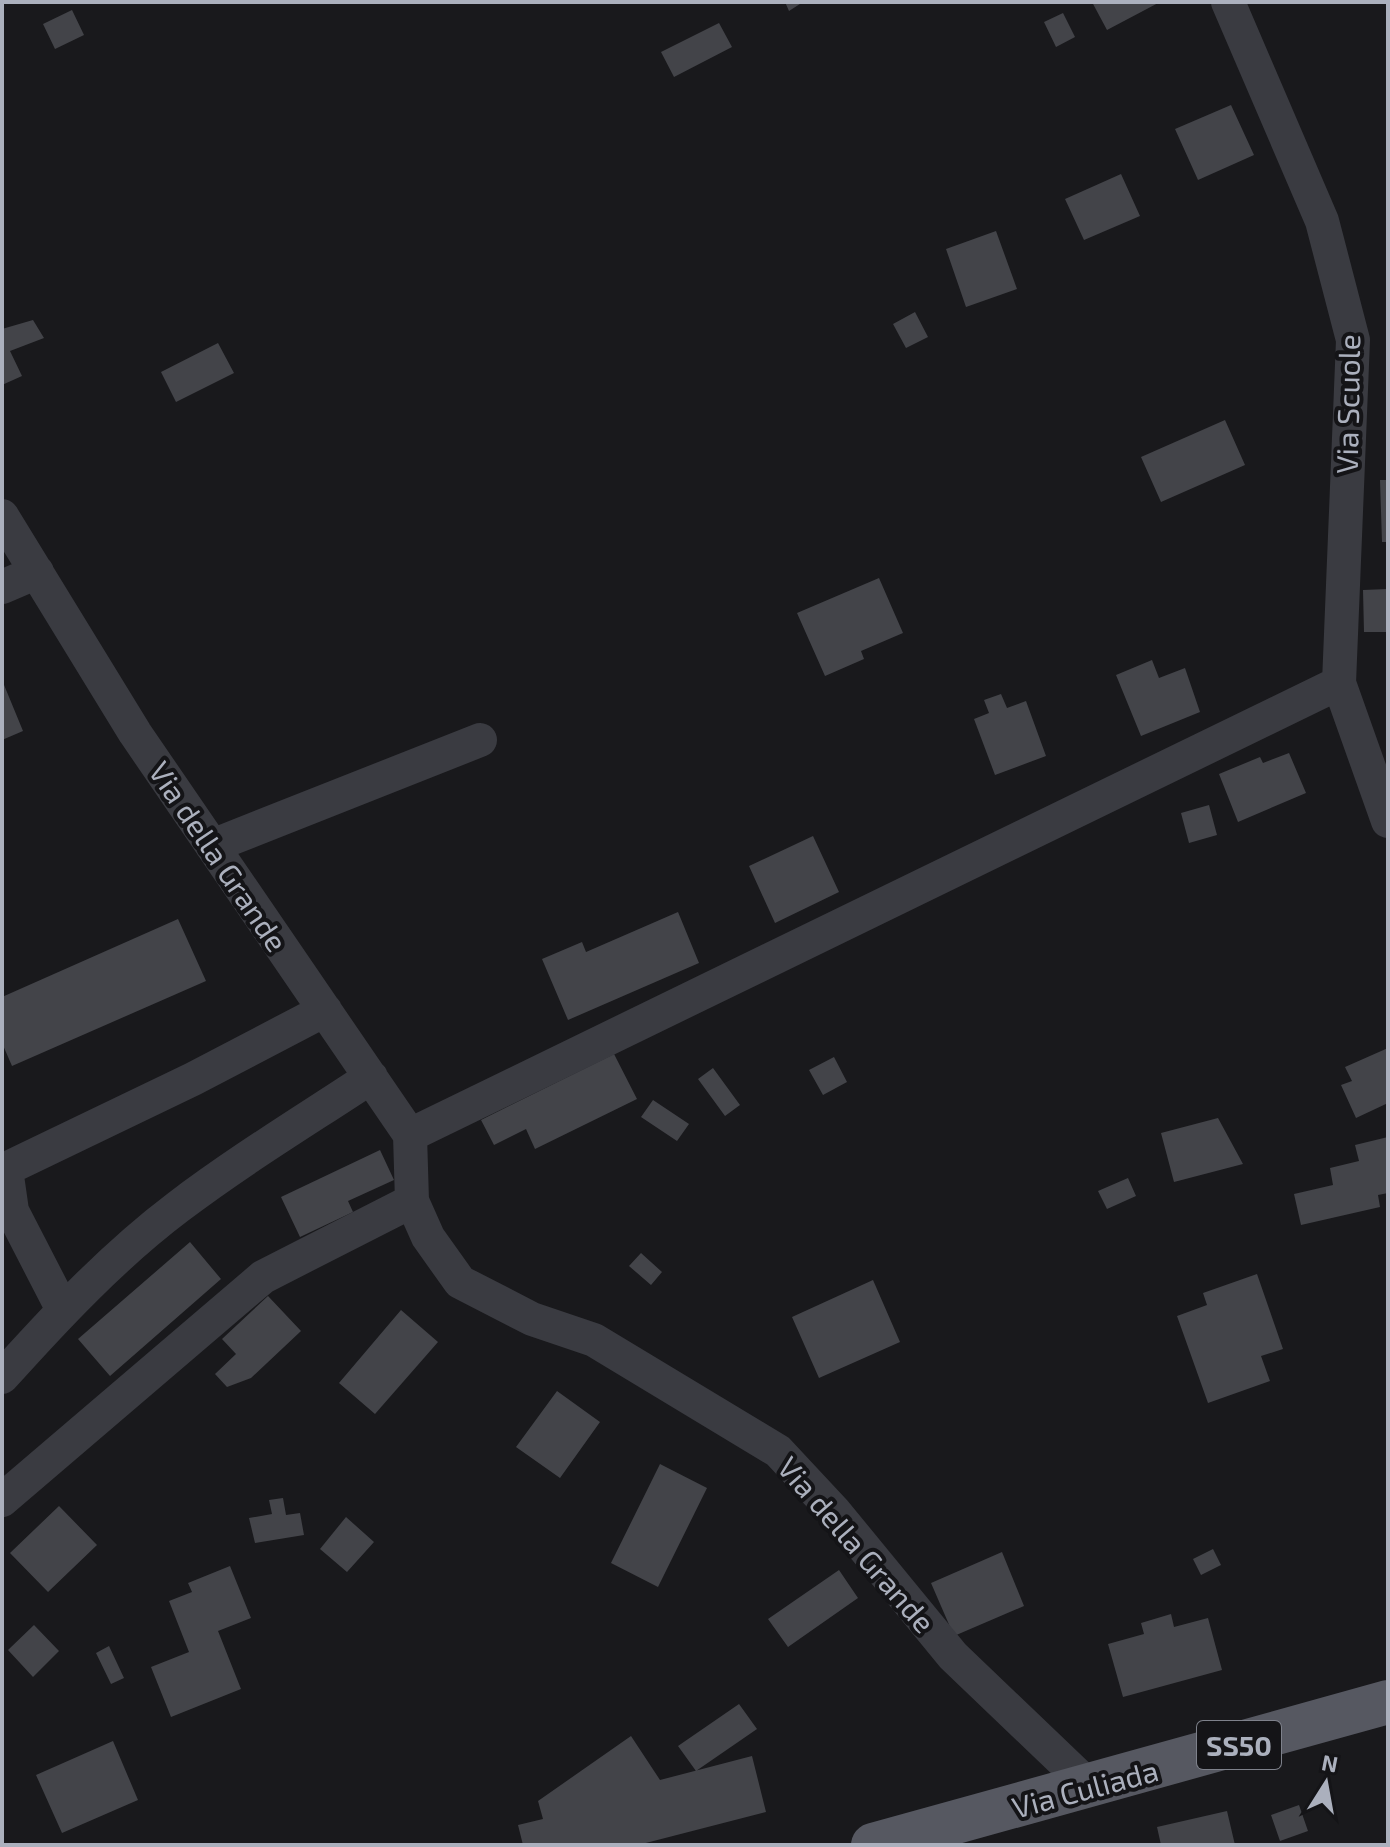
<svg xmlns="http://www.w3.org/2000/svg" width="1390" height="1847" font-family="'Exo 2',sans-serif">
  <rect width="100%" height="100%" fill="#19191c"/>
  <path fill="#434449" d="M785 2H803L789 11Z
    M1092 2H1160L1107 30Z
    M72 10 84 35 55 49 43 24Z
    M1063 13 1075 37 1056 47 1044 22Z
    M719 23 732 47 674 77 661 52Z
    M1231 105 1254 155 1198 180 1175 129Z
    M1121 174 1140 216 1084 240 1065 199Z
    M996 231 1017 289 966 307 946 249Z
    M915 312 928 337 906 348 893 324Z
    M33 320 44 338 10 351 22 376 2 385V329Z
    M218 343 234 373 176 402 161 372Z
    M1225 420 1245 465 1161 502 1141 457Z
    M1380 480H1388V542H1382Z
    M879 578 903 633 861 651 864 659 825 676 797 613Z
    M1388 589V632H1364L1363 590Z
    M1152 660 1159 678 1185 668 1200 712 1141 736 1116 675Z
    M2 680 23 731 2 740Z
    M1001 694 1007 708 1026 701 1046 756 995 775 974 719 989 713 984 700Z
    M1289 753 1306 793 1238 822 1219 774 1260 757 1263 763Z
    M1209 805 1217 835 1189 843 1181 813Z
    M813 836 839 892 775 923 749 866Z
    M678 912 699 963 568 1020 542 959 582 942 586 952Z
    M178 919 206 981 12 1066 2 1043V997Z
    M1388 1048V1103L1356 1118 1341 1085 1352 1081 1345 1067Z
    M614 1054 637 1099 535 1149 526 1129 494 1145 481 1120Z
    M834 1057 847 1082 823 1095 809 1070Z
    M713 1068 740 1105 725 1116 698 1079Z
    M653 1100 689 1124 677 1141 641 1117Z
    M1218 1118 1243 1164 1174 1182 1161 1133Z
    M1388 1137V1193L1378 1195 1380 1207 1301 1225 1294 1194 1333 1185 1330 1168 1359 1161 1355 1145Z
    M380 1150 394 1180 348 1201 353 1212 300 1237 281 1197Z
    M1128 1178 1136 1196 1107 1209 1098 1191Z
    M190 1242 221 1279 110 1376 78 1339Z
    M641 1253 662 1272 651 1285 629 1266Z
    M1257 1274 1283 1349 1261 1356 1270 1381 1208 1403 1177 1316 1207 1305 1203 1293Z
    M873 1280 900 1342 819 1378 792 1317Z
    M268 1296 301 1331 251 1378 227 1387 215 1374 236 1354 222 1339Z
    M401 1310 438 1342 375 1414 339 1383Z
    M557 1391 600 1422 560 1478 516 1447Z
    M660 1464 707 1488 658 1587 611 1563Z
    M283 1498 286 1515 300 1513 304 1535 255 1543 249 1518 272 1514 269 1500Z
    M59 1506 97 1545 48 1592 10 1553Z
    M346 1517 374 1542 347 1572 320 1549Z
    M1213 1549 1221 1565 1201 1575 1193 1559Z
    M1002 1552 1024 1606 954 1636 931 1583Z
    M230 1566 251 1618 218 1631 241 1689 171 1717 151 1667 189 1652 169 1601 192 1592 188 1583Z
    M839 1570 858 1598 788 1647 768 1619Z
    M1171 1614 1174 1627 1208 1618 1222 1670 1123 1697 1108 1644 1144 1634 1141 1623Z
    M34 1625 59 1651 33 1677 8 1650Z
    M109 1646 124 1678 111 1684 96 1653Z
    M739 1704 757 1729 696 1771 678 1746Z
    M631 1736 660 1780 752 1756 766 1812 638 1845H523L518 1825 543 1819 538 1801Z
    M113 1741 138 1800 62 1833 36 1775Z
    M1299 1805 1308 1831 1280 1841 1271 1815Z
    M1227 1811 1235 1845H1161L1157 1827Z"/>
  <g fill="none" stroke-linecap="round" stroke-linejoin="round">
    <path stroke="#3a3b41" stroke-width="34" d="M1228 2 1322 221 1353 340 1339 683 1388 821
      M2 516 135 733 410 1135 412 1201 428 1237 460 1282 532 1319 594 1340 778 1451 834 1511 953 1656 1090 1787
      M2 587 37 572
      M212 846 480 740
      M410 1135 1339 683
      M63 1310 12 1211 6 1169 193 1079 325 1010
      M2 1377C56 1317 113 1256 178 1207 240 1160 306 1120 371 1077
      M2 1500 263 1277 412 1201"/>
    <path stroke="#565861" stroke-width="44" d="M873 1845 1388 1702"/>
  </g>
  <g text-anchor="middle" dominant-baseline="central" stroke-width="8" stroke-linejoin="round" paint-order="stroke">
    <rect fill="#141417" stroke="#7e818b" stroke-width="2" x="1197" y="1721" width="84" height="48" rx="6"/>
    <g font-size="28" font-weight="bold" fill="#abb0bd">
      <text x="1239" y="1745">SS50</text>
    </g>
    <g font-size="30" fill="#abb0bd" stroke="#141417">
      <text transform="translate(1347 404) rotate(-89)">Via Scuole</text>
      <text transform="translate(219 856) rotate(56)">Via della Grande</text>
      <text transform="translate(857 1544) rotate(49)">Via della Grande</text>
      <text transform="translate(1085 1788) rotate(-15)">Via Culiada</text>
    </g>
  </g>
  <rect width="1390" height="1847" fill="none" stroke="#abb0bd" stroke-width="8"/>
  <g transform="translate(1326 1783) rotate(11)" stroke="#141417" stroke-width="6" paint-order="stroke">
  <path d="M0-6L14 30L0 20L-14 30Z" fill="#abb0bd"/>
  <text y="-12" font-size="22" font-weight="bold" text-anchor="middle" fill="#abb0bd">N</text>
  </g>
</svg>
